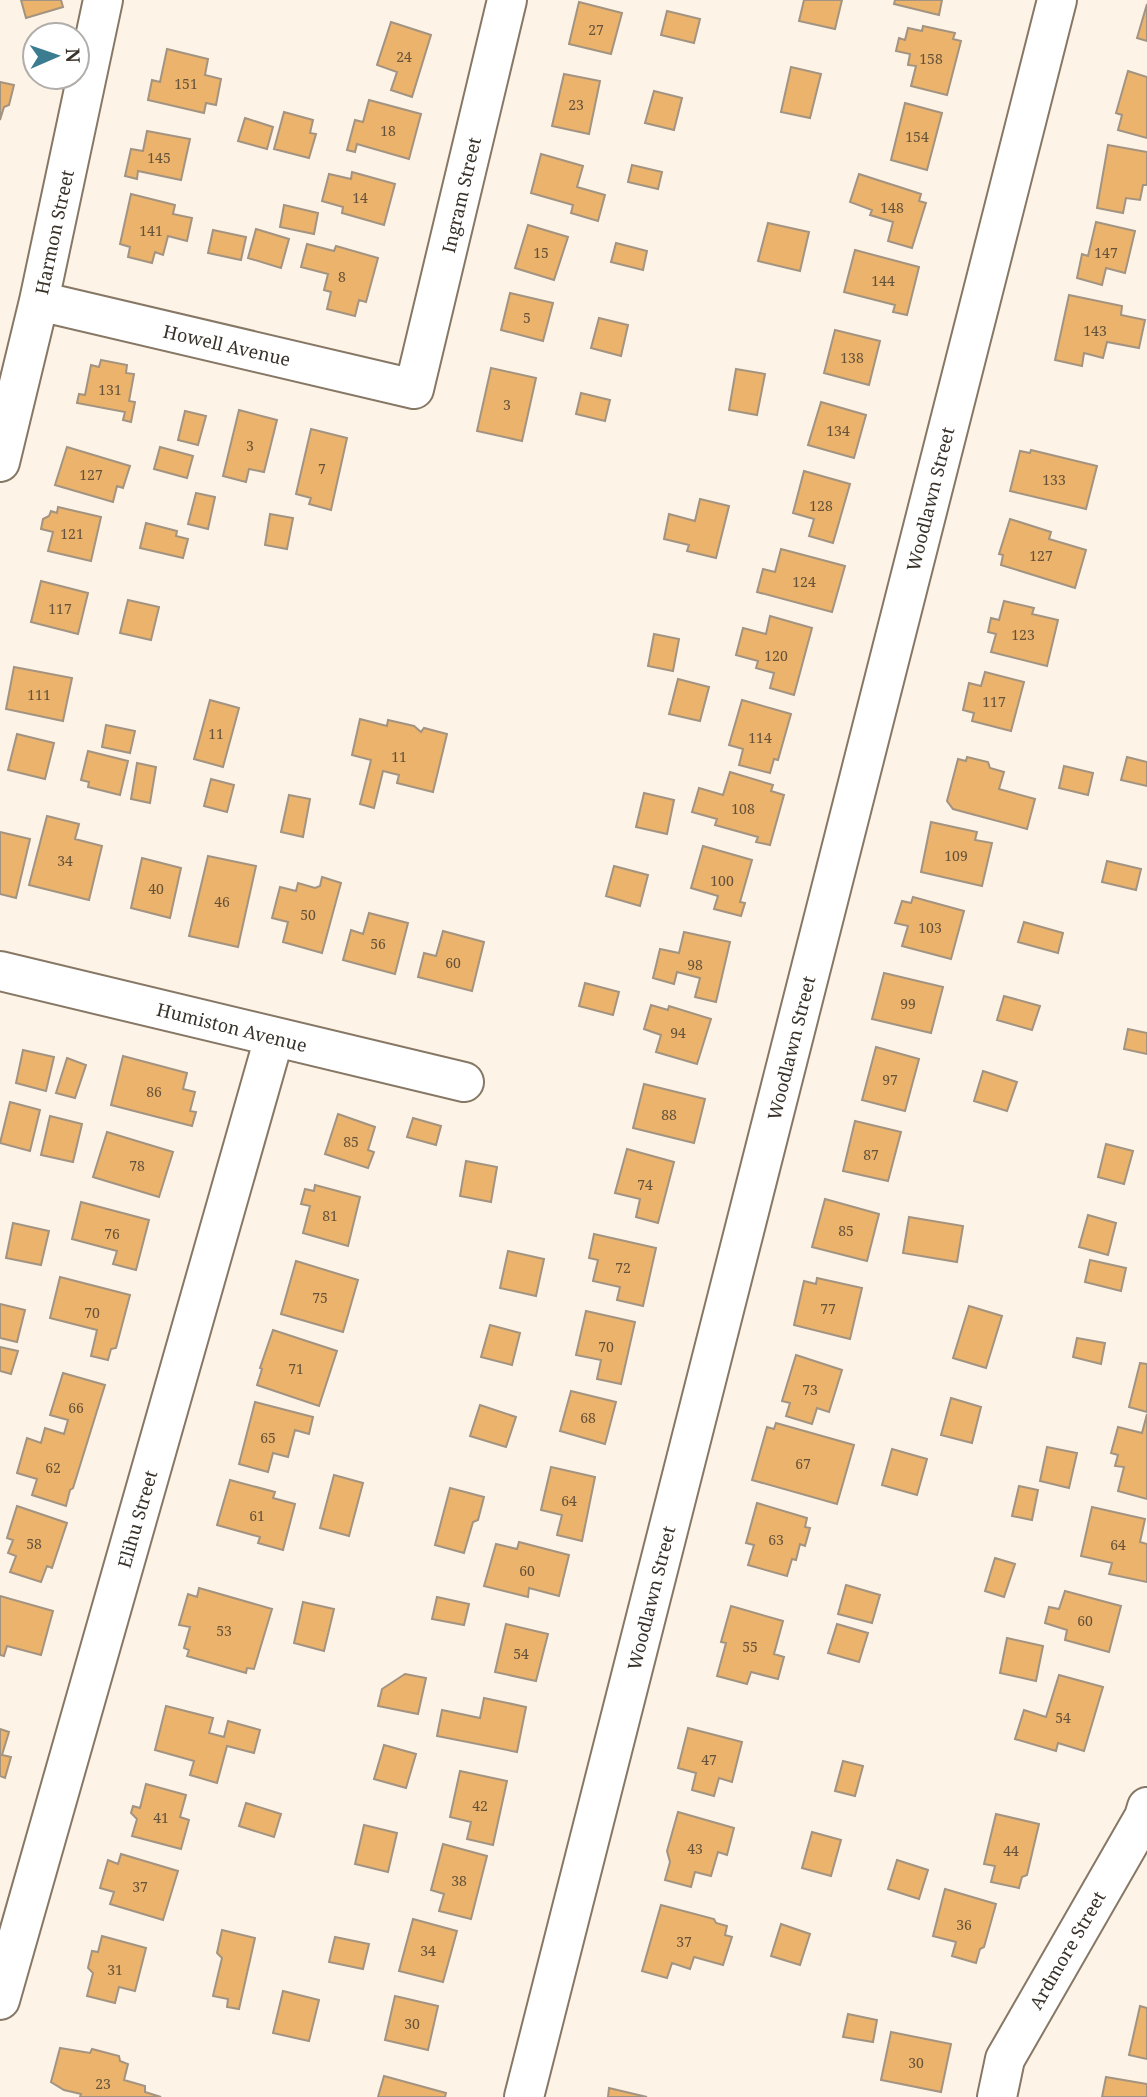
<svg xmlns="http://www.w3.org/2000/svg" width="1147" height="2097" font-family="'Noto Serif',serif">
  <rect width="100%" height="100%" fill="#fdf3e7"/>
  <path fill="#ebb36b" stroke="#a39381" stroke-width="2" d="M21 0H61L63 7 26 18Z
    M804 0H842L835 29 799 21Z
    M895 0H942L939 15 894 4Z
    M579 2 622 13 611 54 569 44Z
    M1147 4V41L1137 38Z
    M667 11 700 19 694 43 661 35Z
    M391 22 431 35 412 97 391 90 397 72 377 65Z
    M923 26 955 33 953 39 961 41 947 95 911 86 916 66 908 65 910 54 896 51 899 38 905 40 908 28 922 31Z
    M167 49 208 59 205 75 221 79 216 105 206 103 204 113 148 100 152 80 160 82Z
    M791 67 821 74 810 118 781 112Z
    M1128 71 1147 77V138L1118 130 1122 115 1116 113Z
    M564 74 600 81 589 134 552 126Z
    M0 82 14 85 9 105 4 107 0 120Z
    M654 91 682 98 674 130 645 123Z
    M369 100 421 114 409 159 357 144 355 152 347 150 355 120 363 122Z
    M905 103 942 113 927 170 891 160Z
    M284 112 313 120 310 133 316 134 309 158 274 149Z
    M245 118 273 127 267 149 238 141Z
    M147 131 190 139 181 180 138 171 137 179 125 176 131 149 143 151Z
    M1108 145 1147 152V185H1143L1140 200 1126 198 1123 213 1097 208Z
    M541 154 583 166 577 187 605 195 598 221 571 213 573 205 531 193Z
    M632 165 662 172 658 189 628 182Z
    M352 172 395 184 384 225 342 213 343 207 322 201 329 174 351 179Z
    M859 174 921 194 919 201 926 203 912 248 888 241 893 222 870 215 872 210 850 202Z
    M131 194 175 205 173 214 192 218 187 241 168 236 163 255 155 252 152 263 128 257 130 247 120 244Z
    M284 205 318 213 314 234 280 227Z
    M1096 222 1135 231 1125 273 1106 268 1102 285 1077 278 1082 254 1088 256Z
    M768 223 809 232 800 271 758 261Z
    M528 225 568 237 554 280 515 268Z
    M256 229 289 239 281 268 248 258Z
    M213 230 246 237 241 260 208 253Z
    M616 243 647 251 643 270 611 262Z
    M307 244 334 251 336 246 378 258 366 302 359 300 355 316 327 309 331 292 324 290 328 274 301 267Z
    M855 250 919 267 907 315 893 312 895 305 844 292Z
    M510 293 553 303 543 341 501 330Z
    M1069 295 1122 306 1121 315 1145 320 1139 348 1107 342 1103 358 1084 353 1082 366 1055 360Z
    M599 318 628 325 621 356 591 348Z
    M835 330 880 341 869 385 824 373Z
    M101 360 127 365 126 373 134 374 129 401 135 402 131 422 123 420 125 412 77 403 79 394 85 395 91 365 99 367Z
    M491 368 536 378 522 441 477 431Z
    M736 369 765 374 757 415 729 410Z
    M581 393 610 400 605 421 576 414Z
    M821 402 866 415 854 458 808 445Z
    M239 410 277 420 264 472 249 469 246 482 223 476Z
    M185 411 206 416 198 445 178 440Z
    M311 429 347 438 331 510 309 504 311 498 296 494Z
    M67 447 130 466 123 488 117 486 113 502 55 485Z
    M160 447 193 456 187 478 154 469Z
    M1031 450 1097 466 1086 509 1010 491 1020 451 1030 453Z
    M804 471 850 484 833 543 809 536 814 519 793 513Z
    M196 493 215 497 208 529 188 524Z
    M700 499 729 506 716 558 687 551 689 545 664 539 669 514 695 521Z
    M58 507 101 517 91 561 48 551 53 532 41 529 43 519 49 516 51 511 57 513Z
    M270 514 293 518 287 549 265 545Z
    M1010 519 1051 532 1049 539 1086 550 1075 588 1001 565 1003 555 999 554Z
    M146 523 177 531 176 536 188 539 183 558 140 548Z
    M781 549 845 566 832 612 757 592 763 569 775 572Z
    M41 581 88 593 78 634 31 622Z
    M128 600 159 607 151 640 120 633Z
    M1004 601 1034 608 1032 614 1058 620 1047 666 991 652 996 634 988 632 991 618 999 620Z
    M770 616 812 628 794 695 770 688 774 673 756 668 758 661 736 655 743 628 766 634Z
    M654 634 679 639 673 671 648 666Z
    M14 667 72 678 63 721 6 709Z
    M985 672 1024 682 1011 731 972 721 974 713 963 710 969 683 981 686Z
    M678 679 709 687 700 721 669 714Z
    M210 700 239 708 223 767 194 759Z
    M742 700 791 714 778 760 774 759 770 773 739 765 743 749 729 745Z
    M360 719 387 726 388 720 414 726 421 732 424 728 447 734 433 792 397 783 399 775 383 771 374 808 360 804 371 760 352 755Z
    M106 725 135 731 130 753 102 747Z
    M17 734 54 743 45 779 8 770Z
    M88 751 128 761 120 795 88 787 89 782 81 780Z
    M967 757 988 762 990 768 1004 772 999 789 1035 799 1027 829 953 809 947 801 958 759 966 761Z
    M1127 757 1147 762V786L1121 780Z
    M137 763 156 767 150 803 131 799Z
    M1064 766 1093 773 1088 795 1059 788Z
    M730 772 773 785 771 791 784 795 770 845 756 842 758 837 715 825 717 819 692 812 699 788 723 795Z
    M211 779 234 785 227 812 204 806Z
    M644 793 674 800 667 834 636 827Z
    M289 795 310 799 303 837 281 832Z
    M47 816 79 824 75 839 102 846 89 900 29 885Z
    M931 822 977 832 975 840 992 843 982 886 921 872Z
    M0 832 30 839 16 898 0 894Z
    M703 846 752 860 740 902 745 903 741 916 714 909 718 896 691 888Z
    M208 856 256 866 238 947 189 936Z
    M142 858 181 868 170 918 131 908Z
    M1107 861 1141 869 1136 890 1102 882Z
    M614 866 648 875 640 906 606 896Z
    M322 877 341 883 322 953 283 942 288 922 272 918 280 887 296 891 298 883 315 888 320 886Z
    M913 897 964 911 951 959 902 946 908 926 895 923 902 901 911 903Z
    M369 913 408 923 395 974 343 960 351 930 363 934Z
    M1024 922 1063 933 1058 953 1018 942Z
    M443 931 484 942 472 991 418 977 424 953 436 956Z
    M684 932 730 942 716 1002 695 997 700 978 677 972 674 984 653 978 660 949 679 953Z
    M884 973 943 987 931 1033 872 1019Z
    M585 983 619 992 613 1015 579 1006Z
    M1004 996 1040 1006 1032 1030 997 1020Z
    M651 1005 668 1010 669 1006 711 1019 697 1064 656 1052 661 1035 644 1029Z
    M1128 1029 1147 1033V1054L1124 1049Z
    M876 1047 919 1059 905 1111 862 1100Z
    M23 1050 54 1057 46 1091 16 1083Z
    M123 1056 187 1073 183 1089 195 1092 190 1111 196 1112 192 1126 111 1105Z
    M67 1058 86 1065 75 1098 56 1093Z
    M983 1071 1017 1082 1007 1111 974 1101Z
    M644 1084 705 1099 694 1143 633 1128Z
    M10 1102 40 1110 30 1151 0 1143Z
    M338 1114 375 1127 368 1150 374 1152 368 1168 325 1154Z
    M50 1116 82 1124 73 1162 41 1155Z
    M413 1118 441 1126 436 1145 407 1137Z
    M855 1121 901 1132 888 1181 843 1171Z
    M107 1132 173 1152 159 1197 93 1177Z
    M1106 1144 1133 1151 1124 1184 1098 1177Z
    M627 1149 674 1162 658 1223 636 1217 640 1199 615 1193Z
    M466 1161 497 1167 491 1202 460 1196Z
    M315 1185 360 1197 348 1246 303 1233 310 1206 301 1204 305 1189 314 1191Z
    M825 1199 879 1214 867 1261 812 1247Z
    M81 1202 149 1220 136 1270 113 1264 117 1251 72 1239Z
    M1088 1215 1116 1223 1108 1255 1079 1247Z
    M909 1217 963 1226 957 1262 903 1253Z
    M13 1223 49 1231 41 1265 6 1258Z
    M594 1234 656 1248 643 1306 617 1300 620 1287 593 1281 598 1260 589 1258Z
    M508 1251 544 1259 536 1296 500 1288Z
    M1090 1260 1126 1268 1121 1291 1085 1282Z
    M296 1261 358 1280 343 1332 281 1314Z
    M60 1277 130 1295 116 1348 111 1349 108 1360 91 1356 97 1330 50 1318Z
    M817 1278 862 1288 850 1339 794 1325 804 1281 816 1284Z
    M0 1304 25 1310 17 1342 0 1338Z
    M969 1306 1002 1316 986 1368 953 1358Z
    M586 1311 635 1322 621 1384 597 1379 601 1360 576 1355Z
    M490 1325 520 1333 512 1365 481 1357Z
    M273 1330 337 1351 319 1406 257 1385 262 1369 260 1368Z
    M1077 1338 1105 1343 1101 1364 1073 1357Z
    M0 1347 18 1351 11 1374 0 1371Z
    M796 1355 842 1370 829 1412 817 1408 812 1424 786 1416 790 1403 782 1401Z
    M1140 1363 1147 1364V1412L1129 1407Z
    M63 1373 105 1385 73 1488 70 1490 66 1506 32 1495 37 1479 17 1473 27 1438 41 1443 45 1428 64 1434 68 1420 50 1415Z
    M571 1391 616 1402 605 1444 560 1431Z
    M951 1398 981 1407 972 1443 941 1435Z
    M255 1402 313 1417 309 1434 295 1430 288 1457 273 1453 268 1472 239 1464Z
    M480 1405 516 1417 506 1447 470 1436Z
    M1147 1414V1499L1118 1491 1124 1467 1115 1466 1118 1455 1111 1453 1118 1427 1142 1433Z
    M776 1423 854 1445 837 1504 752 1480 767 1427 774 1429Z
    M1047 1447 1077 1453 1069 1488 1040 1481Z
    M892 1449 927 1459 917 1495 882 1485Z
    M551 1467 595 1477 582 1541 557 1535 562 1515 541 1510Z
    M334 1475 363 1483 349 1536 320 1528Z
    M230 1480 275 1492 273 1498 295 1504 283 1550 258 1543 260 1537 217 1525Z
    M1019 1486 1038 1490 1032 1520 1012 1516Z
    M450 1488 484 1497 478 1520 473 1522 464 1553 435 1545Z
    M757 1503 807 1518 805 1527 810 1528 805 1546 800 1544 796 1560 792 1559 787 1576 748 1565 754 1545 746 1543Z
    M17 1506 67 1523 52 1568 47 1566 41 1582 10 1572 16 1556 8 1553 13 1540 7 1538Z
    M1092 1507 1145 1519 1140 1542 1147 1544V1582L1109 1574 1112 1563 1081 1556Z
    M519 1542 569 1555 559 1596 529 1588 528 1597 484 1586 496 1544 517 1549Z
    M995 1558 1015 1564 1004 1597 985 1591Z
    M846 1585 880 1595 872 1623 838 1614Z
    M199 1588 272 1609 254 1669 247 1668 246 1673 187 1656 189 1650 184 1648 190 1627 179 1625 188 1594 197 1597Z
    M1065 1591 1121 1606 1109 1652 1065 1640 1067 1630 1045 1623 1049 1607 1059 1609Z
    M0 1596 53 1611 41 1655 7 1646 4 1656 0 1655Z
    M437 1597 469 1604 464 1625 432 1619Z
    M303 1602 334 1609 324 1651 294 1643Z
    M731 1606 783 1621 774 1654 784 1657 778 1679 751 1672 747 1684 717 1676 726 1643 721 1642Z
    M506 1624 548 1634 536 1681 495 1672Z
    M837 1624 868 1633 859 1662 828 1653Z
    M1007 1638 1043 1646 1036 1681 1000 1673Z
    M405 1674 426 1678 418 1714 378 1706 382 1689Z
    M1059 1675 1103 1687 1084 1751 1058 1743 1056 1751 1015 1739 1024 1710 1046 1717Z
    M484 1698 526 1707 517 1752 437 1736 442 1710 480 1718Z
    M166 1706 213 1718 209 1733 224 1737 228 1721 260 1730 254 1753 227 1746 217 1783 190 1775 194 1761 155 1750Z
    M688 1728 742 1742 732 1782 719 1778 714 1796 692 1790 696 1773 678 1768Z
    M0 1729 9 1732 2 1755 11 1757 5 1778 0 1776Z
    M384 1745 416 1754 406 1788 374 1779Z
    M843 1761 863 1766 855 1796 835 1791Z
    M460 1771 507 1781 493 1845 467 1839 471 1822 450 1817Z
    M146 1784 186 1795 180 1817 189 1820 181 1849 132 1836 137 1819 131 1813 133 1806 140 1808Z
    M246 1803 281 1814 274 1837 239 1826Z
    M678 1812 734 1828 727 1855 718 1852 711 1876 695 1872 691 1887 665 1880 670 1862 667 1851Z
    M996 1814 1039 1824 1027 1875 1022 1877 1019 1888 991 1882 995 1866 984 1864Z
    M364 1825 397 1833 388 1872 355 1864Z
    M812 1832 841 1840 831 1876 802 1868Z
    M443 1844 487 1856 471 1919 439 1911 444 1894 431 1890Z
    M121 1854 178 1871 163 1920 110 1904 114 1892 100 1888 108 1860 118 1864Z
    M897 1860 928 1870 919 1899 888 1889Z
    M945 1889 996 1904 984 1947 980 1949 976 1963 952 1956 956 1942 933 1936Z
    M661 1905 714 1919 716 1923 727 1926 725 1935 732 1937 723 1965 694 1957 690 1969 672 1963 667 1978 642 1971Z
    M413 1919 457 1931 443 1982 399 1971Z
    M781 1924 810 1934 800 1965 771 1956Z
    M222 1930 255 1938 239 2009 227 2007 228 1999 213 1996 222 1958 217 1953Z
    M102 1936 146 1948 135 1991 119 1987 115 2003 87 1996 93 1973 88 1968 92 1951 98 1952Z
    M335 1937 369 1944 363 1969 329 1962Z
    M283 1991 319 2000 309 2041 273 2033Z
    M395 1996 438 2006 428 2050 385 2040Z
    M1140 2006 1147 2008V2059L1129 2055Z
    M848 2014 877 2020 873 2042 843 2037Z
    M891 2032 951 2044 941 2092 881 2080Z
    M60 2048 90 2053 92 2049 119 2056 120 2061 128 2064 124 2080 145 2086V2092L161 2097H80L81 2094 64 2090 51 2082Z
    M384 2076 446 2093 445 2097H378Z
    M1106 2077 1147 2084V2097H1102Z
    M609 2088 647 2097H608Z"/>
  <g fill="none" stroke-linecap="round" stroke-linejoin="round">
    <g stroke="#877765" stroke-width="42">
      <path id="minor" d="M39 301 414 389 507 0
        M0 462 39 301 103 0
        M0 971 464 1082
        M0 2000 274 1038
        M524 2097 1057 0"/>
    </g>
    <g stroke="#877765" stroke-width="42">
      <path id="secondary" d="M997 2097 1005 2059 1144 1817 1147 1807"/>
    </g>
    <use href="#minor" stroke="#fff" stroke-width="38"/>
    <use href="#secondary" stroke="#fff" stroke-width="38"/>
  </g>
  <g text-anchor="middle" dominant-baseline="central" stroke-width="5" stroke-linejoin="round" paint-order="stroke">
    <g font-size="14" fill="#66523a">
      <text x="596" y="29">27</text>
      <text x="404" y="56">24</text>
      <text x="931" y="58">158</text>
      <text x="186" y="83">151</text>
      <text x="576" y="104">23</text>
      <text x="388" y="130">18</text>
      <text x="917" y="136">154</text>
      <text x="159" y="157">145</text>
      <text x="360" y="197">14</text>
      <text x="892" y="207">148</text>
      <text x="151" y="230">141</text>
      <text x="541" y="252">15</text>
      <text x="1106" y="252">147</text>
      <text x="342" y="276">8</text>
      <text x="883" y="280">144</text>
      <text x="527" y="317">5</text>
      <text x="1095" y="330">143</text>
      <text x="852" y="357">138</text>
      <text x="110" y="389">131</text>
      <text x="507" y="404">3</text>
      <text x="838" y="430">134</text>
      <text x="250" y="445">3</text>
      <text x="322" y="468">7</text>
      <text x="91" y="474">127</text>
      <text x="1054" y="479">133</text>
      <text x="821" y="505">128</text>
      <text x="72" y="533">121</text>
      <text x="1041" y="555">127</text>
      <text x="804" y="581">124</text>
      <text x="60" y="608">117</text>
      <text x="1023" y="634">123</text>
      <text x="776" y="655">120</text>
      <text x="39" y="694">111</text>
      <text x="994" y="701">117</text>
      <text x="216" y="733">11</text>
      <text x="760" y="737">114</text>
      <text x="399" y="756">11</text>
      <text x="743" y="808">108</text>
      <text x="956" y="855">109</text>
      <text x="65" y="860">34</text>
      <text x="722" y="880">100</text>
      <text x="156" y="888">40</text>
      <text x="222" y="901">46</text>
      <text x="308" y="914">50</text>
      <text x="930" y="927">103</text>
      <text x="378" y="943">56</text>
      <text x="453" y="962">60</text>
      <text x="695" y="964">98</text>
      <text x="908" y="1003">99</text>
      <text x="678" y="1032">94</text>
      <text x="890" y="1079">97</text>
      <text x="154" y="1091">86</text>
      <text x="669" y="1114">88</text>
      <text x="351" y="1141">85</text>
      <text x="871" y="1154">87</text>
      <text x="137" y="1165">78</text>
      <text x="645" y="1184">74</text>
      <text x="330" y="1215">81</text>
      <text x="846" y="1230">85</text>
      <text x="112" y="1233">76</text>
      <text x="623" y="1267">72</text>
      <text x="320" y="1297">75</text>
      <text x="828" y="1308">77</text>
      <text x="92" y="1312">70</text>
      <text x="606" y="1346">70</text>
      <text x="296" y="1368">71</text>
      <text x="810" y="1389">73</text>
      <text x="76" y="1407">66</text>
      <text x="588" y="1417">68</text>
      <text x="268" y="1437">65</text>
      <text x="803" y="1463">67</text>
      <text x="53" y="1467">62</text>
      <text x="569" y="1500">64</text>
      <text x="257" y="1515">61</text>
      <text x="776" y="1539">63</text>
      <text x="34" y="1543">58</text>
      <text x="1118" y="1544">64</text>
      <text x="527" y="1570">60</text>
      <text x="1085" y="1620">60</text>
      <text x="224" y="1630">53</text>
      <text x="750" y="1646">55</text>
      <text x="521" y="1653">54</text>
      <text x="1063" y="1717">54</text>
      <text x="709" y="1759">47</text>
      <text x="480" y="1805">42</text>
      <text x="161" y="1817">41</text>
      <text x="695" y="1848">43</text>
      <text x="1011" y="1850">44</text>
      <text x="459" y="1880">38</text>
      <text x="140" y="1886">37</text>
      <text x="964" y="1924">36</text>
      <text x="684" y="1941">37</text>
      <text x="428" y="1950">34</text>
      <text x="115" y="1969">31</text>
      <text x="412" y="2023">30</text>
      <text x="916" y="2062">30</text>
      <text x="103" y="2083">23</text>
    </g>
    <g font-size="18" fill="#39322a" stroke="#fff">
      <text transform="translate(461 195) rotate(-77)">Ingram Street</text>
      <text transform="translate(54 232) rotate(-78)">Harmon Street</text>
      <text transform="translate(227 345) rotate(13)">Howell Avenue</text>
      <text transform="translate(930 499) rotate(-76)">Woodlawn Street</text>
      <text transform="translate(232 1027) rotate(14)">Humiston Avenue</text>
      <text transform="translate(791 1048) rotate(-76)">Woodlawn Street</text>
      <text transform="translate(137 1519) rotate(-74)">Elihu Street</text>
      <text transform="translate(651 1598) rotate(-76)">Woodlawn Street</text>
      <text transform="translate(1067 1950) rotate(-60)">Ardmore Street</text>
    </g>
  </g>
  <g transform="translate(56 56) rotate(88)"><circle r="33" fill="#ffffff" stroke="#b0adaa" stroke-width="2"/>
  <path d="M0-5L12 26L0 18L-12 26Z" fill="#3c7c90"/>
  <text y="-10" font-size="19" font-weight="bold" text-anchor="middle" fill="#39322a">N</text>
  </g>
</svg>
